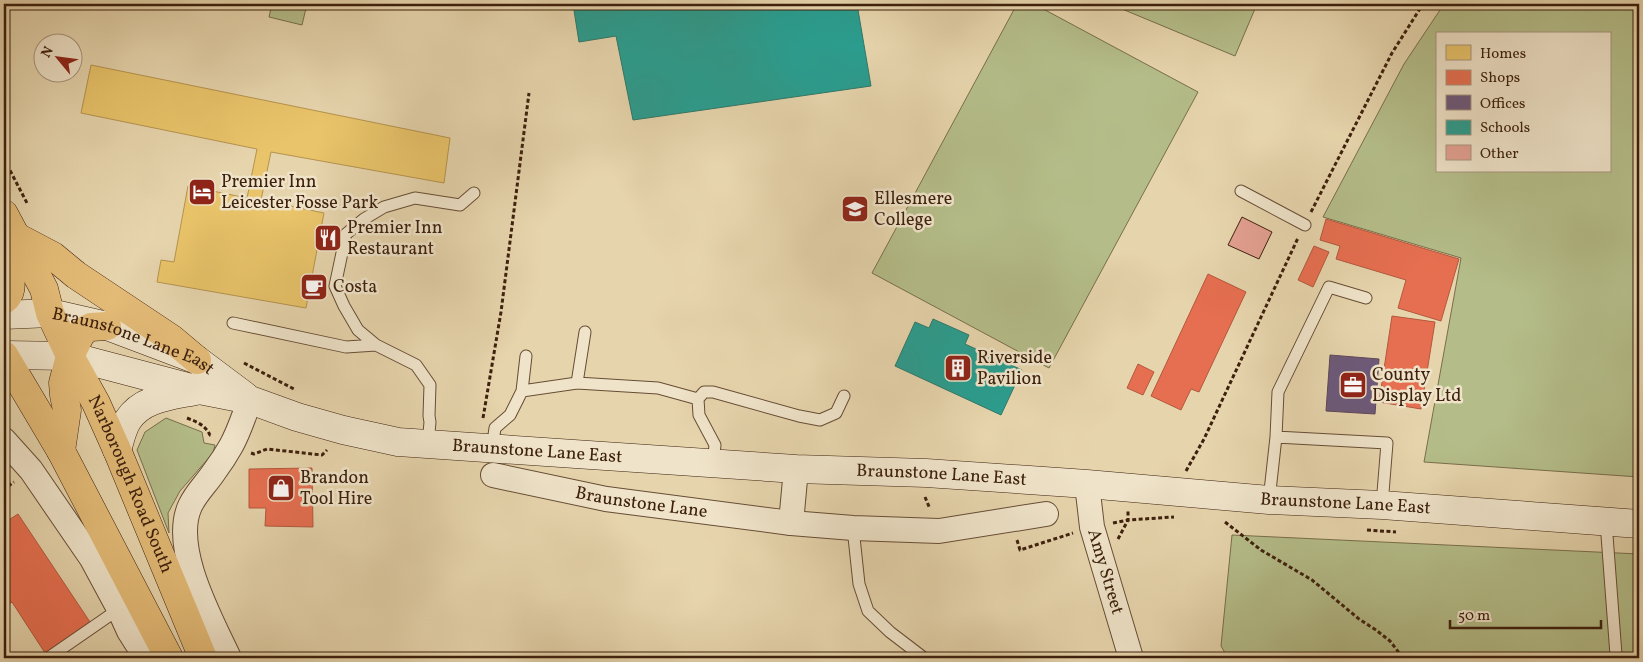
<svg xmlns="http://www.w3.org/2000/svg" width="1643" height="662" font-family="Vollkorn,serif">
  <rect width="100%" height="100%" fill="#e6d4ac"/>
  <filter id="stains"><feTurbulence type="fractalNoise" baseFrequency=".004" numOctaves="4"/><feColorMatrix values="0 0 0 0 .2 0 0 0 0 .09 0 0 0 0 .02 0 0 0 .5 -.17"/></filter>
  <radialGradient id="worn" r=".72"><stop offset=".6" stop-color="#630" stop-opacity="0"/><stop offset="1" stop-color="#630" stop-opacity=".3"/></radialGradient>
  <path fill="#b4bd89" stroke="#786e4b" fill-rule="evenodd" d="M272 4H307L302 25 269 17Z
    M1017 4H1034L1198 92 1049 368 872 273Z
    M1110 4H1257L1235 56Z
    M1444 4H1639V477L1424 462 1461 258 1323 217 1404 64ZM1437 34H1609V171H1437Z
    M166 418 202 432 204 443 215 445 213 453 180 491 168 513 169 533 137 450 145 432Z
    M1232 535 1639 554V658H1228L1221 646Z"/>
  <path fill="#e9c46a" stroke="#b5934e" d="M91 65 450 138 444 183 271 152 261 200 324 213 306 308 157 282 161 260 174 262 188 186 247 198 257 149 81 113Z"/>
  <path fill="#e76f51" stroke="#b4573d" d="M1326 219 1459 259 1441 321 1398 308 1406 280 1336 259 1340 246 1320 240Z
    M1314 246 1329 252 1313 287 1298 280Z
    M1208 274 1246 292 1199 392 1191 389 1181 410 1151 396Z
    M1392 316 1435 322 1421 409 1379 402Z
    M1138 364 1154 372 1143 395 1127 388Z
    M312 468 313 527 265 526 266 508H249V469Z
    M18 514 90 622 45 653 12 602 4 607V523Z"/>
  <path fill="#6d597a" stroke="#5f4859" d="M1330 355 1379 359 1375 414 1326 411Z"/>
  <path fill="#2a9d8f" stroke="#307868" d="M573 4H857L871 86 633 120 616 36 579 42Z
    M933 319 969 335 965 344 1022 370 1001 415 895 366 915 322 929 328Z"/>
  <path fill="#e3a091" stroke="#3d200d" d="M1242 217 1272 232 1259 259 1228 245Z"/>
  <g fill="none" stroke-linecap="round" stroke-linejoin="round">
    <g stroke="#674d35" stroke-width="13">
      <path id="lane" d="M1241 191 1305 225
        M233 323 346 347 376 345
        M577 383 585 332
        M522 391 577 383 658 388 698 399
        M1276 437 1387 443 1382 505
        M428 444 430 422 429 416 430 385 416 365 376 345 358 330 344 306 335 286 346 234 364 219 384 207 415 198 460 205 474 193
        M492 449 495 428 510 415 522 391 526 356
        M713 464 715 445 699 415 698 399 704 392H713L799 416 820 420 836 413 844 396
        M1269 500 1276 437 1278 392 1329 287 1366 298
        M1606 522 1616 655
        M853 528 859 584 868 611 890 632 924 658
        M48 658 119 609"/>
    </g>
    <g stroke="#674d35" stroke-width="26">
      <g id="street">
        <path d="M4 440 31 470 92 559 119 609 129 631 146 658"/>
        <path id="s1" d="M493 475 606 499 791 523 853 528 939 531 1046 514"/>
        <path id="s2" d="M1087 484 1092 527 1131 658"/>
        <path d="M791 523 796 469"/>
        <path d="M229 658C211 619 171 548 190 506 196 493 206 484 214 472 220 464 226 455 231 446 239 432 244 415 250 400"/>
      </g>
    </g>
    <g stroke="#3d200d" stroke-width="29">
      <g id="secondary">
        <path id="s3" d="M4 315 50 313 107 326 197 360 245 396"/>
        <path id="s4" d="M4 355 70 356 199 390 250 400 297 417 343 430 398 442 796 469 926 473 1087 484 1269 500 1382 505 1639 524"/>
        <path d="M117 450C120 441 122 429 128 420 142 398 171 396 195 391"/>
      </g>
    </g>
    <g stroke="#3d200d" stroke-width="29">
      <g id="primary">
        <path id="s5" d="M4 214 44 289 50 313 70 356 96 403 117 450 203 658"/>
        <path d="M15 236 53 256 76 275 172 339 197 360"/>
        <path d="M4 300C15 291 9 277 10 265 10 255 13 245 15 236"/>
        <path d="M4 355 61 451 169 658"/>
        <path d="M61 451 67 410 64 395 63 383 70 356 82 332 91 327 107 326"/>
      </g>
    </g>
    <path stroke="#3d200d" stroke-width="3" stroke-dasharray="4 2.5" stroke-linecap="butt" d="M4 159 27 203
      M1311 212 1392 53 1423 4
      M244 363 296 390
      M187 418C197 422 205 425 210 435L213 436
      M483 418 501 312 529 93
      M251 453 254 454 267 449 322 455 327 450
      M1186 471 1204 439 1298 238
      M4 483 7 487 14 482
      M925 497 930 509
      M1225 522 1261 550 1312 580 1359 619 1376 630 1390 641 1403 658
      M1113 523 1128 520 1174 517
      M1367 530 1396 532
      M1118 539 1128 520V510
      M1017 540 1020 550 1073 533"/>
    <use href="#lane" stroke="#efe3c9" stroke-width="11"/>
    <use href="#street" stroke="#efe3c9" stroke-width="24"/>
    <use href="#secondary" stroke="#efe3c9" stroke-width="28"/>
    <use href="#primary" stroke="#e3ba76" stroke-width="28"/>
  </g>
  <defs>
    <g id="hotel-square" transform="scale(1.4375)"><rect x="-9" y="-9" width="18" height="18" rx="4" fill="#8f2418" stroke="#efe3c9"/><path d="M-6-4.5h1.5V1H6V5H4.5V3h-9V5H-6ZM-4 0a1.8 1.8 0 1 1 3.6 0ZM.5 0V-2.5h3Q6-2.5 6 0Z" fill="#fff"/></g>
    <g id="school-square" transform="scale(1.4375)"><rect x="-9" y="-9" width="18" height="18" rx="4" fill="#8f2418" stroke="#efe3c9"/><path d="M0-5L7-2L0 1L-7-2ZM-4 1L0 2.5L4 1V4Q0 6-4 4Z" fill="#fff"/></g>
    <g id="restaurant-square" transform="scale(1.4375)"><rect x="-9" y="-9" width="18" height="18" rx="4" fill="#8f2418" stroke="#efe3c9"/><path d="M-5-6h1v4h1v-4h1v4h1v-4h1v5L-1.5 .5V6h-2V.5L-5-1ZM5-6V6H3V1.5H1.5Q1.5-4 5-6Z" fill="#fff"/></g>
    <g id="cafe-square" transform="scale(1.4375)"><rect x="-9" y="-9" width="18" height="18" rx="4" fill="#8f2418" stroke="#efe3c9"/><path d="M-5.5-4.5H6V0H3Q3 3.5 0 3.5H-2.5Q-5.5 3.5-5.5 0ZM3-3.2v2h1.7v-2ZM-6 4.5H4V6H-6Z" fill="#fff"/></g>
    <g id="building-square" transform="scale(1.4375)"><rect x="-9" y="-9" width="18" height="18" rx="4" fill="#8f2418" stroke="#efe3c9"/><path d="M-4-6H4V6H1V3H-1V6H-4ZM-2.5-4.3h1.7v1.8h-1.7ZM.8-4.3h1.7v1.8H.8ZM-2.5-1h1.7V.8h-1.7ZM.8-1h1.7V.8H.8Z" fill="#fff"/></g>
    <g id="office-square" transform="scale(1.4375)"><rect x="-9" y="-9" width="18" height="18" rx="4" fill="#8f2418" stroke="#efe3c9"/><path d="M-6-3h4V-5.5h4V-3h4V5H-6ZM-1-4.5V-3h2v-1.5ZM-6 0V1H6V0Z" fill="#fff"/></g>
    <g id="shop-square" transform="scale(1.4375)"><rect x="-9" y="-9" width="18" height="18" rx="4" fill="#8f2418" stroke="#efe3c9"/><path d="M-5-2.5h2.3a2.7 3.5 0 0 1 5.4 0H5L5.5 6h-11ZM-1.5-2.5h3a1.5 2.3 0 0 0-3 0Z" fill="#fff"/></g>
  </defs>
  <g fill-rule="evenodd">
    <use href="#hotel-square" x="202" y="192"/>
    <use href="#school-square" x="855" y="209"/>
    <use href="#restaurant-square" x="328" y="238"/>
    <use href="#cafe-square" x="314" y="287"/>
    <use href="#building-square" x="958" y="368"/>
    <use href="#office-square" x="1353" y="385"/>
    <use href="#shop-square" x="281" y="488"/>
  </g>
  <g text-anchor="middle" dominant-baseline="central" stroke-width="5" stroke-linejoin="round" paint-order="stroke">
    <g font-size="18" fill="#3d200d" stroke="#efe3c9" text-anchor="start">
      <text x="221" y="182">Premier Inn<tspan x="221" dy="21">Leicester Fosse Park</tspan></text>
      <text x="874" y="199">Ellesmere<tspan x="874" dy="21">College</tspan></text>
      <text x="347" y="228">Premier Inn<tspan x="347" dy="21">Restaurant</tspan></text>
      <text x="333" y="287">Costa</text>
      <text x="977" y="358">Riverside<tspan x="977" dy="21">Pavilion</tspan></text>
      <text x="1372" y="375">County<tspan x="1372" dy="21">Display Ltd</tspan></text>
      <text x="300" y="478">Brandon<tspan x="300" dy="21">Tool Hire</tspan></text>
    </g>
    <g font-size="18" fill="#3d200d" stroke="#efe3c9">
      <text stroke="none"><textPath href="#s3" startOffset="134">Braunstone Lane East</textPath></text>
      <text stroke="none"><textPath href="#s4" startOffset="545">Braunstone Lane East</textPath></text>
      <text stroke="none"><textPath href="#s4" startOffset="950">Braunstone Lane East</textPath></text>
      <text stroke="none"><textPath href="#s5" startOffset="299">Narborough Road South</textPath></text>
      <text stroke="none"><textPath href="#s1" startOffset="151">Braunstone Lane</textPath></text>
      <text stroke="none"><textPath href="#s4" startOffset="1355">Braunstone Lane East</textPath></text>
      <text stroke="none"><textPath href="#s2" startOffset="90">Amy Street</textPath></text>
    </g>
  </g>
  <rect width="1643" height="662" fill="none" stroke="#e6d4ac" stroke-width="20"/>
  <rect x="5" y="5" width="1633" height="652" fill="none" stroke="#3d200d" stroke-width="2.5"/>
  <rect x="10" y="10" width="1623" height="642" fill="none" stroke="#3d200d"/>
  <rect x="1436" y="32" width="175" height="140" fill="#efe3c9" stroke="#a8957e"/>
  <rect x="1446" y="45" width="25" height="15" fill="#e9c46a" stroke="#a8957e"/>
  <text x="1480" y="58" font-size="15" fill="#3d200d">Homes</text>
  <rect x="1446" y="70" width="25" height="15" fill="#e76f51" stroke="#a8957e"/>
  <text x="1480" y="82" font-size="15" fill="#3d200d">Shops</text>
  <rect x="1446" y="95" width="25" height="15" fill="#6d597a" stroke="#a8957e"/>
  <text x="1480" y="108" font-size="15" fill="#3d200d">Offices</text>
  <rect x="1446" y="120" width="25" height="15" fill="#2a9d8f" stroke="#a8957e"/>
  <text x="1480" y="132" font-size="15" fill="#3d200d">Schools</text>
  <rect x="1446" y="145" width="25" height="15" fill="#e3a091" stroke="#a8957e"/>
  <text x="1480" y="158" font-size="15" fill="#3d200d">Other</text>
  <g transform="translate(58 58) rotate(299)"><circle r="24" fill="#efe3c9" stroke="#a8957e"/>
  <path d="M0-4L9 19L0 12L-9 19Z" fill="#8f2418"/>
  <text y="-8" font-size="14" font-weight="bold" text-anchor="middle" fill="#3d200d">N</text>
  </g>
  <path d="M1450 620v8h151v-8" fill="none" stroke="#3d200d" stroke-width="2.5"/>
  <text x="1458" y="620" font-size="15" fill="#3d200d" stroke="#efe3c9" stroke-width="4" paint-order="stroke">50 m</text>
  <rect width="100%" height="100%" filter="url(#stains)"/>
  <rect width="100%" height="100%" fill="url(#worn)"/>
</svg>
